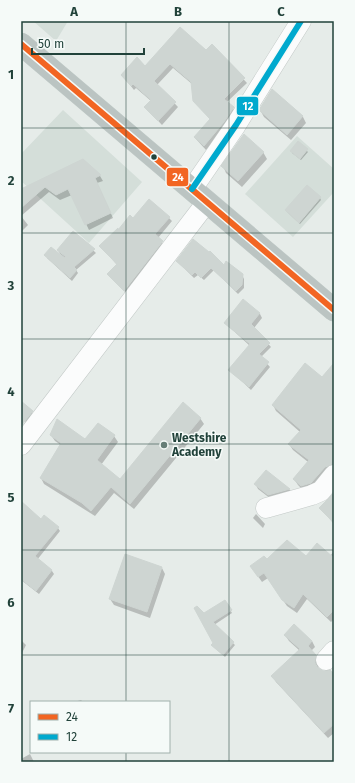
<svg xmlns="http://www.w3.org/2000/svg" width="355" height="783" font-family="'Fira Sans',sans-serif">
  <rect width="100%" height="100%" fill="#e6ece9"/>
  <path fill="#d4ded9" d="M33 21H68L56 41Z
    M63 110 142 182 89 243 21 181V154Z
    M297 136 334 169V192L293 237 245 194Z"/>
  <path fill="#0003" d="M212 46 247 83 227 102 236 112 226 127 206 150 195 138 211 120 194 100 192 84 173 68 157 85 178 107 162 125 145 107 151 101 136 88 134 90 122 75 206 51Z
    M272 90 303 117 306 123 291 140 264 117 260 110Z
    M298 142 308 152 301 160 292 153Z
    M263 152 267 159 242 187 226 173 223 166Z
    M83 160 100 176 103 181 97 183 113 218 89 230 72 195 60 200 49 192 21 216 28 225 21 232V191Z
    M320 198 321 200 300 224 286 211Z
    M169 218 172 221 158 238 164 245 127 294 108 274 117 265 101 247 133 219Z
    M74 232 96 253 76 270 78 273 72 281 47 258 62 257 58 250Z
    M177 261 224 266 242 275 244 279V288L238 294 214 270 204 280 198 275 194 278Z
    M244 301 260 314 262 318 254 328 271 347 261 357 270 367 251 390 230 370 250 346 225 323Z
    M334 365V470L305 492 298 485 294 479 308 462 293 450 289 444 300 432 276 411 273 405 322 378Z
    M21 408 33 413 26 422 21 418Z
    M200 418 204 424 134 509 114 493 95 516 44 484 41 478 61 445 55 441 51 435 85 441 98 424 114 436 118 442 101 465 120 480Z
    M266 472 290 490 292 493 271 499 258 489 256 485Z
    M334 495V524L320 508Z
    M21 505 41 520 58 528 60 531 37 560 52 571 54 574 39 594 21 580Z
    M256 514 265 524 263 528 253 518Z
    M334 551V619L331 622 307 599 297 613 287 606 268 578 262 582 255 572 267 561 330 556Z
    M125 555 162 568 165 574 150 618 114 605 110 599Z
    M225 601 232 613 214 625 235 645 225 657 212 645 214 643 204 614Z
    M285 635 312 641 315 647 311 651 319 662 318 670 334 676V733L328 738 276 682 273 676 300 651 289 641Z
    M21 640 26 645 21 655Z
    M81 700 83 702H74Z
    M30 754 34 762H23L21 759Z"/>
  <path fill="#ced5d2" stroke="#ced5d2" d="M180 27 206 50 212 44 245 78 224 99 234 107 224 122 204 146 194 137 210 119 193 101 191 82 170 64 154 81 176 102 158 121 144 107 151 100 133 84 131 86 121 75 137 57 145 66Z
    M272 89 303 116 287 135 259 110Z
    M244 134 264 152 238 181 221 166Z
    M298 141 308 149 300 159 290 151Z
    M83 159 101 175 95 178 111 213 85 225 68 189 56 195 45 187 21 208V189Z
    M307 185 321 197 299 223 285 210Z
    M149 199 170 217 155 234 163 241 124 291 107 274 117 264 99 246 118 228V230L130 215 133 218Z
    M73 231 95 249 74 267 77 270 70 278 44 255 51 247 65 258 66 257 57 250Z
    M193 239 209 252 210 251 224 265 226 261 243 274 242 285 236 291 211 268 201 278 195 272 192 275 176 261Z
    M243 299 260 313 251 324 270 343 259 354 269 362 249 387 228 370 250 344 224 323Z
    M305 363 322 377 334 363V464L325 467 311 483 301 486 293 479 309 460 288 444 301 430 272 405Z
    M21 401 33 411 21 426Z
    M183 402 201 418 130 504 111 487 91 511 82 503 40 478 61 443 50 435 57 419 85 439 98 423 115 435 97 460 120 479Z
    M266 470 290 489 268 495 254 484Z
    M334 493V523L319 508Z
    M21 501 41 519 44 515 59 527 35 556 52 570 36 591 21 579Z
    M287 540 306 556 317 543 334 558V610L327 617 303 594 294 608 282 600 264 573 258 577 250 566 264 556 267 559Z
    M125 554 162 567 147 612 109 599Z
    M225 600 232 610 213 622 234 642 223 655 211 645 213 643 194 608 197 606 204 613Z
    M294 624 312 641 308 646 316 655 315 663 318 668 324 671 330 670 334 674V724L324 733 271 676 300 649 284 635Z"/>
  <g fill="none" stroke-linecap="round" stroke-linejoin="round">
    <g stroke="#c3c9c7" stroke-width="21">
      <path id="minor" d="M192 189 236 125 301 21
        M21 445 207 202
        M266 508 312 495 321 491 334 475
        M326 660 334 651"/>
    </g>
    <g stroke="#c1cbc8" stroke-width="23">
      <path id="highway" d="M21 44 334 310"/>
    </g>
    <use href="#minor" stroke="#fbfcfc" stroke-width="20"/>
    <use href="#highway" stroke="#bbc4c2" stroke-width="22"/>
    <g stroke="#f5faf8" stroke-width="9">
      <path id="bus-1" d="M21 44 334 310"/>
    </g>
    <g stroke="#f5faf8" stroke-width="9">
      <path id="bus-2" d="M192 189 236 125 301 21"/>
    </g>
    <use href="#bus-1" stroke="#f26522" stroke-width="6"/>
    <use href="#bus-2" stroke="#00a9ce" stroke-width="6"/>
  </g>
  <path fill="none" stroke="#21423a" stroke-width="1" stroke-opacity="0.55" d="M126 21V702M229 21V762M21 128H334M21 233H334M21 339H334M21 444H334M21 550H334M21 655H334M126 752V762"/>
  <circle fill="#21423a" stroke="#f5faf8" stroke-width="1.5" cx="154" cy="157" r="3.5"/>
  <circle fill="#667e77" stroke="#f5faf8" stroke-width="1.5" cx="164" cy="445" r="4"/>
  <g text-anchor="middle" dominant-baseline="central" stroke-width="3" stroke-linejoin="round" paint-order="stroke">
    <g font-size="12" font-weight="bold" fill="#21423a" stroke="#f5faf8" text-anchor="start">
      <text x="172" y="438">Westshire<tspan x="172" dy="14">Academy</tspan></text>
    </g>
  </g>
  <g stroke="#f5faf8" stroke-width="1.5">
    <rect x="236" y="96" width="23" height="20" rx="4" fill="#00a9ce"/>
    <rect x="166" y="167" width="23" height="20" rx="4" fill="#f26522"/>
  </g>
  <g font-size="11" text-anchor="middle" font-weight="bold" fill="#fff">
    <text x="248" y="110">12</text>
    <text x="178" y="181">24</text>
  </g>
  <rect width="355" height="783" fill="none" stroke="#f5faf8" stroke-width="44"/>
  <rect x="30" y="701" width="140" height="52" fill="#f5faf8" stroke="#a0b0ac"/>
  <rect x="38" y="714" width="20" height="6" fill="#f26522" stroke="#a0b0ac"/>
  <text x="66" y="721" font-size="12" fill="#21423a">24</text>
  <rect x="38" y="734" width="20" height="6" fill="#00a9ce" stroke="#a0b0ac"/>
  <text x="66" y="741" font-size="12" fill="#21423a">12</text>
  <path d="M32 48v6h112v-6" fill="none" stroke="#21423a" stroke-width="2"/>
  <text x="38" y="48" font-size="12" fill="#21423a" stroke="#f5faf8" stroke-width="3" paint-order="stroke">50 m</text>
  <rect x="22" y="22" width="311" height="739" fill="none" stroke="#21423a" stroke-width="1.5"/>
  <g font-size="13" text-anchor="middle" font-weight="bold" fill="#21423a">
    <text x="74" y="16">A</text>
    <text x="178" y="16">B</text>
    <text x="281" y="16">C</text>
    <text x="11" y="79">1</text>
    <text x="11" y="185">2</text>
    <text x="11" y="290">3</text>
    <text x="11" y="396">4</text>
    <text x="11" y="502">5</text>
    <text x="11" y="607">6</text>
    <text x="11" y="713">7</text>
  </g>
</svg>
